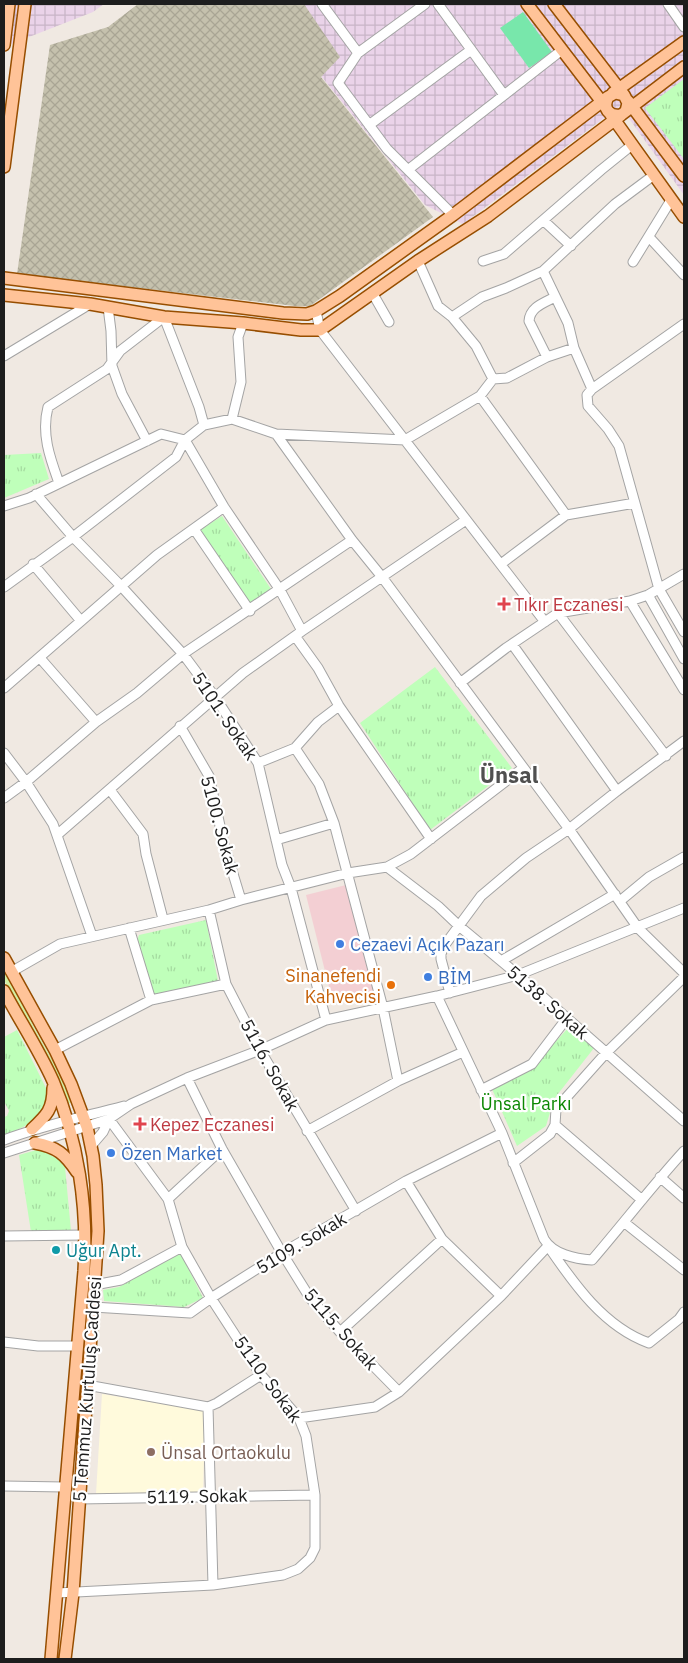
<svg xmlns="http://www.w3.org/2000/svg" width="688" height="1663" font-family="'IBM Plex Sans',sans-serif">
  <defs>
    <pattern id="industrial-grid" width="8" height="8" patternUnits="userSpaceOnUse" patternTransform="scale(1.25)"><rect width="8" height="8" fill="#ead3e9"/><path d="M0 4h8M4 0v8" fill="none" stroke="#c8b5c7"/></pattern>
    <pattern id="construction-cross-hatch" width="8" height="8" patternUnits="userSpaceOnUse" patternTransform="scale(1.25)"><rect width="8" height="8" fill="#c5c1ad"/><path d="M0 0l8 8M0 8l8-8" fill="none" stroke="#a9a594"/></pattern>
    <pattern id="park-tufts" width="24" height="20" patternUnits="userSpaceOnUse" patternTransform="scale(1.25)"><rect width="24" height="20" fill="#bfffba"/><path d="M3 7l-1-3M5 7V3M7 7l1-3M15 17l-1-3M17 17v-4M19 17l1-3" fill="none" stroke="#a4da9f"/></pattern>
  </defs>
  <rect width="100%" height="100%" fill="#f0e9e2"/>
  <path fill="#f3cfd3" d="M346 885 375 994 333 1003 306 895Z"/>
  <path fill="url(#industrial-grid)" d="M4 4H104L93 12 6 46Z
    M304 4H684V195L620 106 463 224 425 205 321 76Z"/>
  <path fill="#fffadc" d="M102 1394 205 1411 203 1493 96 1494Z"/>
  <path fill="url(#construction-cross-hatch)" d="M138 4H304L340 57 321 77 433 217 310 306H295L17 274 50 45 108 27Z"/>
  <path fill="#d4efa3" d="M4 969 36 1031 75 1101 68 1104 4 980Z"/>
  <path fill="url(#park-tufts)" d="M684 79V159L645 108Z
    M41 453 49 479 4 498V455Z
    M222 516 271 589 247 605 198 531Z
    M435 667 512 768 430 830 360 723Z
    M206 920 218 981 155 997 153 996 137 941 139 935Z
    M569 1027 594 1048 554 1099 546 1126 517 1146 492 1089 529 1071Z
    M17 1030 49 1094C46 1119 25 1127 4 1135V1117L7 1116 9 1111 4 1101V1037Z
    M40 1149 59 1160 65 1167 71 1231 31 1232 19 1155Z
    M180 1252 203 1298 184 1307 104 1301 103 1290 119 1287Z"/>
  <path fill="#78e7ab" d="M523 12 552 52 529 68 500 28Z"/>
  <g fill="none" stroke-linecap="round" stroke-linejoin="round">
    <g stroke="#a4a4a4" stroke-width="11">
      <path id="minor" d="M322 4 358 53
        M425 4 358 53 338 83 387 149 453 215
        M438 4 504 95
        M668 4 684 27
        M369 125 471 50
        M409 169 562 50
        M544 221 571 246
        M649 237 684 275
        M483 261 504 254 601 170 632 145
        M633 262 671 200
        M543 271 568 323 574 348 592 389
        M373 294 389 322
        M108 307 111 331 112 366 122 394 147 441
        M316 311 320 330 545 622
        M452 317 482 297 506 288 543 271 615 204 654 175
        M684 324 592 389 587 395 588 406 608 429 619 446 659 589 684 632
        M4 356 90 304
        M547 357 529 321C530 307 544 303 555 297
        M493 379 507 378 547 357 574 348
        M480 396 566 515 635 503
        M232 419 241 382 238 337 243 323
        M276 434 405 440 480 396 493 379 476 346 452 317 438 306 418 261
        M185 440 224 507 280 590 302 631
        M59 483C50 458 41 434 48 407L107 369 120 351 164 317 199 407 204 425
        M36 494 73 537 121 586 183 654 215 697 258 763 282 865 291 888 326 1020
        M4 506 29 498 161 434 185 440 204 425 232 419 276 434 352 540 382 577 569 829 638 928 684 973
        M194 529 250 611
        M33 564 81 621
        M501 564 566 515
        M4 587 73 537 176 457 185 440
        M648 595 684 659
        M630 601 684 690
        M558 613 666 756
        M295 636 318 668 339 706 431 839
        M512 644 617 791
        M40 658 96 722
        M460 683 506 648 558 613 630 601 648 595 684 574
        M4 688 157 555 224 507
        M180 726 209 776 224 844 241 900
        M295 748 319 784 334 823 383 1008 398 1081
        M4 753 26 782 53 824 92 936
        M258 763 295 748 318 722 339 706
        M110 790 143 834 146 854 163 919
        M4 798 26 782 96 722 137 693 183 654 352 540
        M57 835 243 673 302 631 466 520
        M276 840 334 823
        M387 867 438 906 459 926 518 975 684 1121
        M620 901 649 877 684 857
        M209 910 226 984 260 1050 356 1211
        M129 928 151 1000
        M501 961 615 894
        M11 972 60 944 209 910 241 900 348 873 387 867 411 854 523 768
        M450 993 441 959V954L444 946 481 896 526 858 569 829 617 791 684 741
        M437 996 502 1133 544 1239C553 1254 575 1259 592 1260 623 1224 652 1186 684 1151
        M55 1050 151 1000 226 984
        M187 1078 222 1149 282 1253 310 1298 340 1332 399 1392
        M481 1090 532 1064 567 1018
        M555 1125 642 1200
        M307 1131 398 1081 463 1052
        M4 1140C44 1125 83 1117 124 1106
        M4 1153 109 1119 131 1104 187 1078 260 1050 326 1020 437 996 518 975 684 908
        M513 1163 550 1134 555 1125 556 1109 606 1053 684 977
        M660 1177 684 1198
        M406 1181 442 1239 501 1296
        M168 1199 222 1149
        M625 1223 684 1270
        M4 1236 85 1235
        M94 1285 121 1280 182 1247
        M93 1307 190 1313 211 1298 282 1253 406 1181 502 1133
        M340 1332 442 1239
        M4 1342 38 1346H76
        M87 1385 208 1407 217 1403 261 1375
        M208 1407 213 1585
        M299 1418 375 1407 399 1392 501 1296 548 1246C574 1284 604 1327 649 1343L679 1319 684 1312
        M4 1486 64 1487
        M79 1499 315 1495
        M57 1593 213 1585 283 1575 298 1569 310 1558 315 1548V1495L306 1436 299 1418 261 1375 211 1298 182 1247 168 1199 109 1119 103 1132 91 1146"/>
    </g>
    <g stroke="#974e00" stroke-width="14">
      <path id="major" d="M527 4 605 106
        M554 4 624 95
        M4 45 9 4
        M613 93 684 42
        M628 101 684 176
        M626 111 628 103 624 95 615 93 608 97C602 108 609 117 621 115L684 67
        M611 115 684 217
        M4 167 25 4
        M4 278 283 313 307 314 316 311 340 296 453 215 608 97
        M4 295 90 304 164 317 243 323 301 330H320L418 261 488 216 621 115
        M4 958 55 1050 71 1084 87 1127 93 1156 96 1185 98 1231 93 1307 73 1593 65 1659
        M4 991C20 1021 39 1050 53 1081 78 1140 88 1207 84 1271L51 1659
        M32 1129C47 1115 53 1109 53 1088
        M35 1143C57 1147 65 1154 77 1172"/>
    </g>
    <use href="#minor" stroke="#fff" stroke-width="9"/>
    <use href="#major" stroke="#ffc398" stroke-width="11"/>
  </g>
  <g fill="#e0444e" stroke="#fff" stroke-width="2">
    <path d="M501.5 596.5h5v5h5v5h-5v5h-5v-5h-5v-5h5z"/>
    <path d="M137.5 1116.5h5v5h5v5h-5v5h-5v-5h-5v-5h5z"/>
  </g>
  <g fill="#3f7fe0" stroke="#fff" stroke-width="2">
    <circle cx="340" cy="944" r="5"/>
    <circle cx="428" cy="977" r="5"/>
    <circle cx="111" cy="1153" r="5"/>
  </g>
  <circle fill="#e8710a" stroke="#fff" stroke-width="2" cx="391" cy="985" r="5"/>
  <circle fill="#0f9aa8" stroke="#fff" stroke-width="2" cx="56" cy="1250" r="5"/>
  <circle fill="#8d6e63" stroke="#fff" stroke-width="2" cx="151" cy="1452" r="5"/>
  <g text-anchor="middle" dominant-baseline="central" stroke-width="4.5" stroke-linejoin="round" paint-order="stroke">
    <g font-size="18" fill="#be3a42" stroke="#fff" text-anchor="start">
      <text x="514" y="604">Tıkır Eczanesi</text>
      <text x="150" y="1124">Kepez Eczanesi</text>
    </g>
    <g font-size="18" fill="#1d1d1d" stroke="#fff">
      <text transform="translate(225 716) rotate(56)">5101. Sokak</text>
      <text transform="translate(220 825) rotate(75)">5100. Sokak</text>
      <text transform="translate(548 1002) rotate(41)">5138. Sokak</text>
      <text transform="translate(270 1065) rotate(61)">5116. Sokak</text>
      <text transform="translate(301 1243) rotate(-31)">5109. Sokak</text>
      <text transform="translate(341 1329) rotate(49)">5115. Sokak</text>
      <text transform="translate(268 1379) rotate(54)">5110. Sokak</text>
      <text transform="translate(87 1389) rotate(-86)">5 Temmuz Kurtuluş Caddesi</text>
      <text transform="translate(197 1496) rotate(-1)">5119. Sokak</text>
    </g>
    <g font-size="18" fill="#366cbe" stroke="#fff" text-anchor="start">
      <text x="350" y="944">Cezaevi Açık Pazarı</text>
      <text x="438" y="977">BİM</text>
      <text x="121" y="1153">Özen Market</text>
    </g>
    <g font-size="18" fill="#c56008" stroke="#fff" text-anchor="end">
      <text x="381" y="975">Sinanefendi<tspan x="381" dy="21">Kahvecisi</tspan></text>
    </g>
    <g font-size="18" fill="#0a8700" stroke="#fff">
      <text x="526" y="1103">Ünsal Parkı</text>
    </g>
    <g font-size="18" fill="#0d838f" stroke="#fff" text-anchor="start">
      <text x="66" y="1250">Uğur Apt.</text>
    </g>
    <g font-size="18" fill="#785e54" stroke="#fff" text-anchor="start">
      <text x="161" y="1452">Ünsal Ortaokulu</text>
    </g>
    <g font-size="22" font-weight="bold" fill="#505050" stroke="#fff">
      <text x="509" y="774">Ünsal</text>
    </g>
  </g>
  <rect width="688" height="1663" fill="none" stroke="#1d1d1d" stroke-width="10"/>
</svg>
